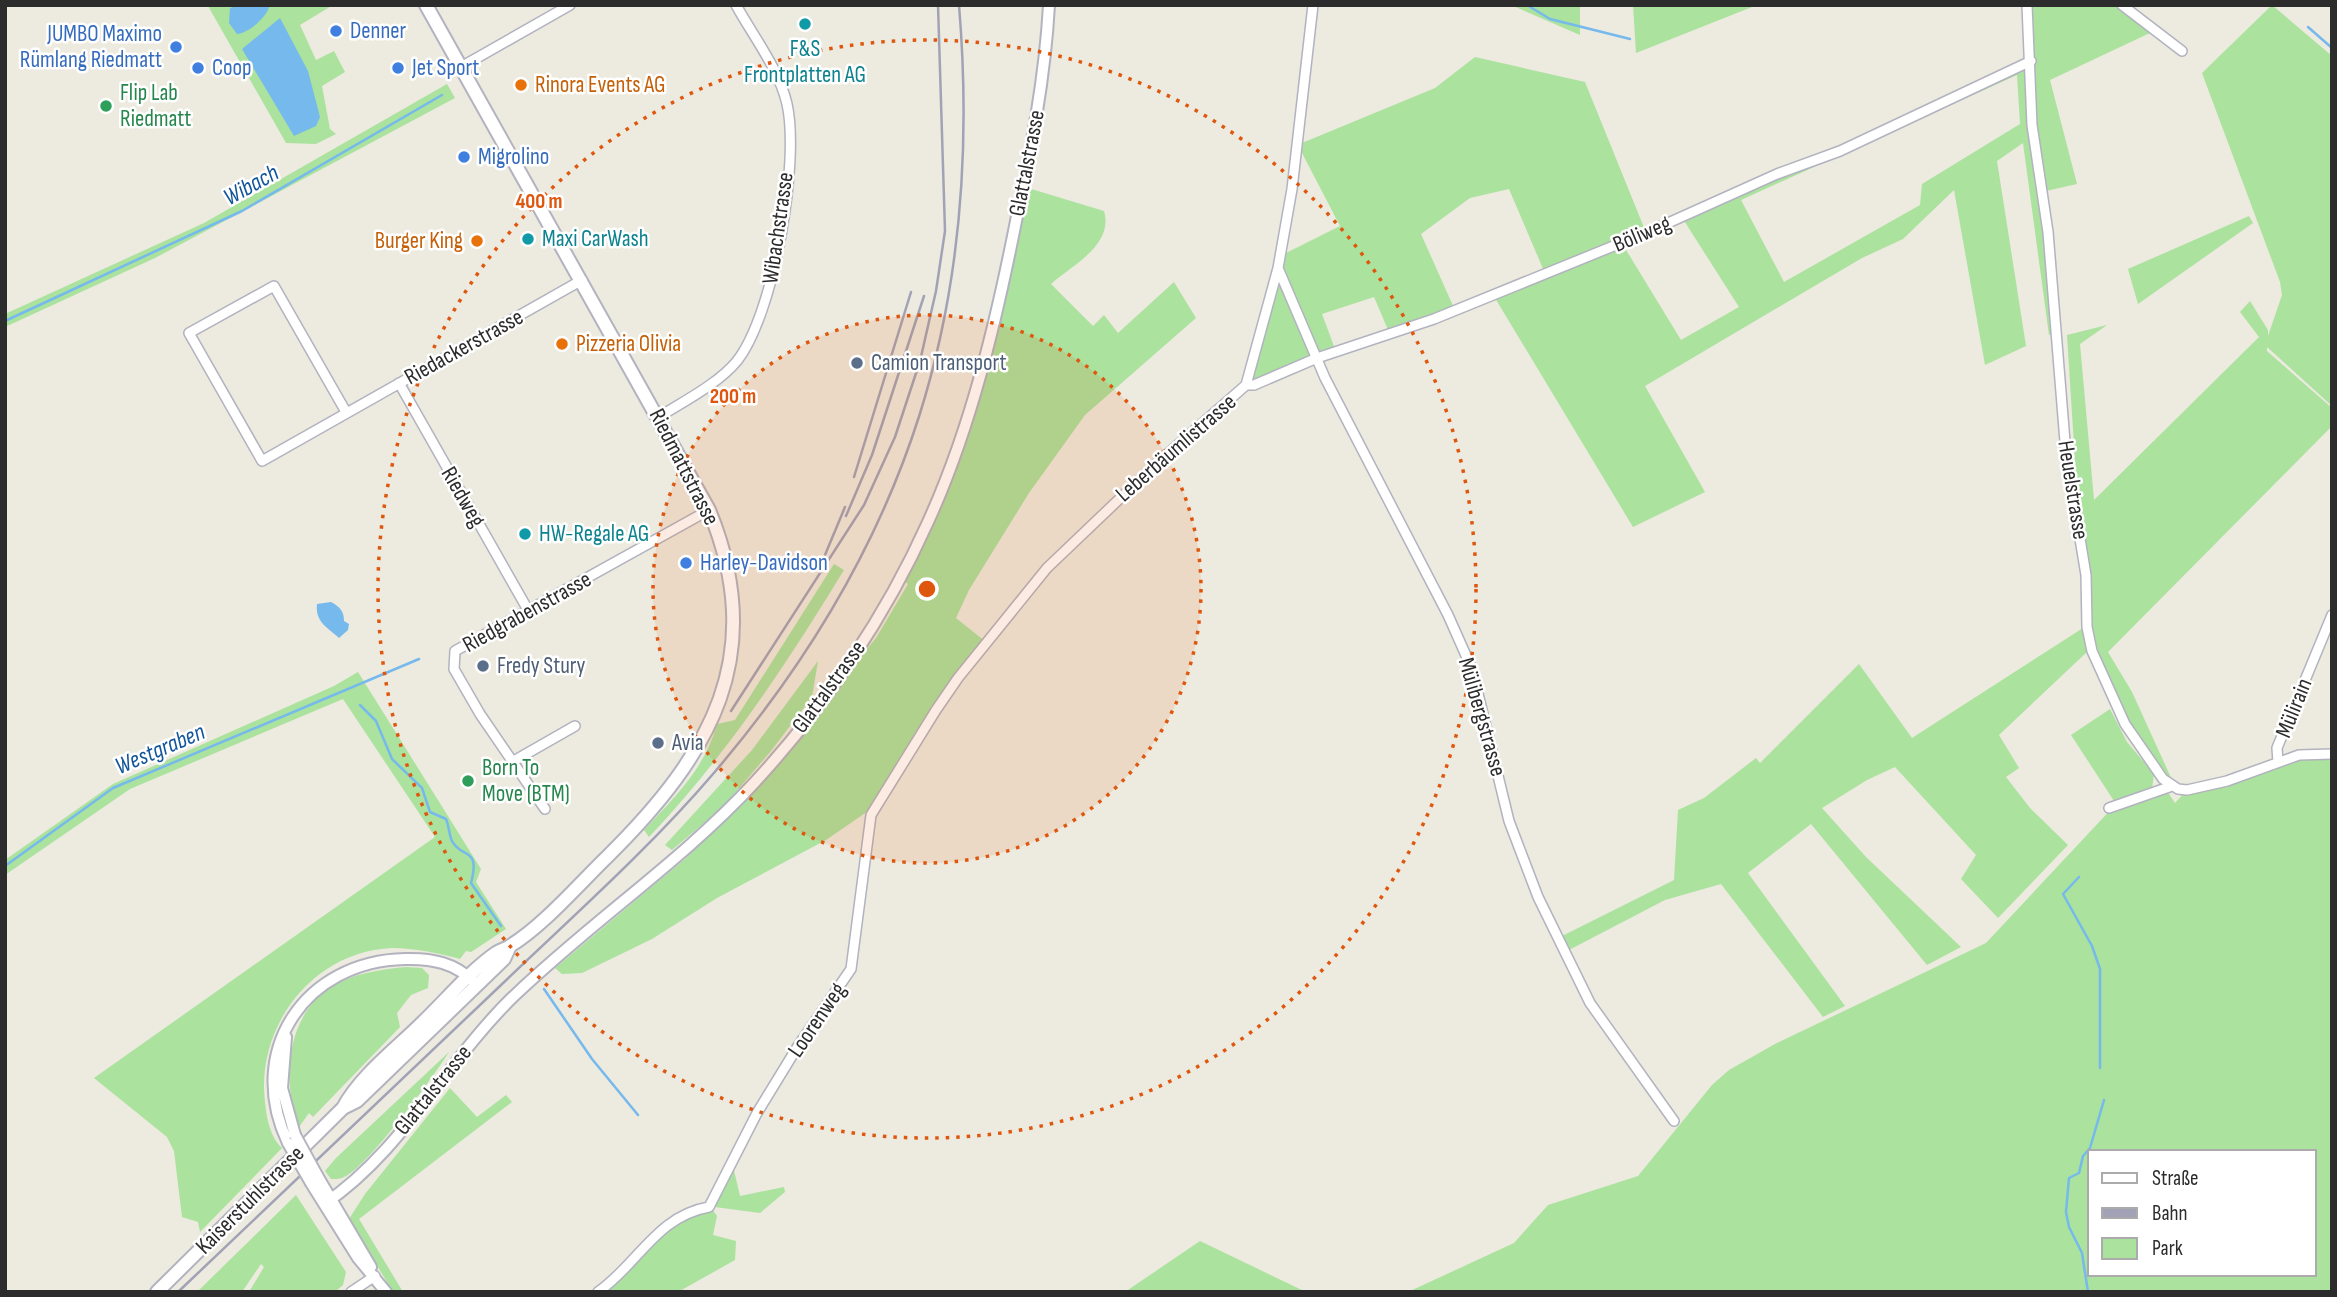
<svg xmlns="http://www.w3.org/2000/svg" width="2337" height="1297" font-family="'Sofia Sans Condensed',sans-serif">
  <rect width="100%" height="100%" fill="#edeadf"/>
  <path fill="#aae29e" fill-rule="evenodd" d="M333 5 300 25 316 60 334 51 345 72 322 86 330 129 336 134 316 144 286 143 208 6Z
    M1511 5H1580V35Z
    M1633 5H1757L1636 53Z
    M2031 5H2116L2152 32 2050 80 2077 184 2046 191 2036 124Z
    M2272 5 2332 56V406L2267 347V351L2332 408V426L2108 652 2132 692 2173 782 2164 776 2127 721 2094 651 2070 463 2075 461 2067 335 2107 325 2080 344 2094 500 2259 337 2240 312 2250 301 2268 330V336L2282 295 2280 282 2202 73Z
    M1475 57 1585 82 1645 230 1544 271 1509 189 1470 198 1421 234 1454 308 1389 332 1374 297 1322 314 1335 349 1248 384 1282 255 1340 226 1301 151 1302 143 1435 88Z
    M2027 63 2054 333 2049 335 2023 143 1997 161 2026 346 1985 365 1954 190 1903 239 1862 258 1645 386 1705 492 1633 527 1495 298 1623 245 1681 340 1739 307 1683 219ZM2017 75 2020 124 1922 184 1920 205 1784 282 1741 200Z
    M447 84 455 98 155 258 5 327V314L204 223Z
    M1028 188 1104 211C1114 245 1072 265 1051 284L1093 326 1104 315 1118 333 1174 282 1196 318 1085 415 1029 493 969 590 956 618 986 642 871 809 826 840 717 898 652 939 582 973 562 974 555 968 685 859 727 817 876 638 908 584 905 582C965 458 1000 323 1028 188Z
    M2249 216 2253 223 2138 304 2128 269Z
    M834 564 844 570C786 665 726 756 649 837L644 830C675 797 705 768 717 724L735 720Z
    M2083 628 2088 651 1999 735 2019 768 2006 777 2030 808 2068 845 1998 918 1961 879 1976 855 1895 767 1867 780 1822 808 1866 857 1961 947 1927 965 1811 824 1748 873 1845 1006 1823 1017 1721 884 1665 900 1567 951 1560 937 1674 880 1678 810 1704 798 1756 758 1760 763 1859 664 1912 738Z
    M818 661 812 697 771 751 723 807 672 850 665 845 752 750Z
    M358 672 481 869 476 882 506 929 471 952 466 951 460 959C438 953 415 948 392 948 318 951 263 1017 264 1088 265 1107 267 1134 282 1148L200 1232 198 1222 182 1217 174 1151 167 1137 94 1078 435 837 343 699 130 789 5 875V860L113 784 334 686Z
    M2110 709 2127 742 2154 774 2151 796 2167 791 2175 803 2187 790 2278 762 2332 754V1292H1408L1514 1243 1548 1205 1638 1176 1712 1085 1729 1070 1775 1044 1986 943 2116 804 2071 735ZM2090 1152H2314V1274H2090Z
    M406 967 422 968 429 975 428 988 411 995 397 1013 400 1027 313 1117 309 1113 299 1127C280 1078 287 1005 342 981 362 972 385 969 406 967Z
    M449 1052C434 1076 365 1171 342 1178 339 1179 335 1179 331 1179L325 1171 336 1158Z
    M450 1088 477 1117 506 1095 512 1102 359 1219 403 1292H393L349 1219 365 1194Z
    M732 1162 740 1196 784 1187 785 1192 760 1213 715 1207 712 1205Z
    M296 1195 346 1272 343 1285 335 1292H249L264 1267 261 1264 242 1292H197Z
    M712 1209 717 1216 713 1235 736 1241 735 1260 678 1292H601C631 1261 667 1215 712 1209Z
    M1200 1241 1306 1292H1125Z"/>
  <path fill="#76b9ec" d="M240 5H270C266 18 250 32 237 34L229 23 230 8Z
    M280 18 308 71 320 117 316 126 294 136 242 49Z
    M331 602C340 607 344 611 344 621L349 624 348 630 339 638C327 627 315 622 317 604Z"/>
  <g fill="none" stroke-linecap="round" stroke-linejoin="round">
    <path stroke="#76b9ec" stroke-width="2.5" d="M1527 5 1550 19 1630 39
      M2308 27 2332 48
      M5 321 242 211 442 95
      M360 705 376 721 392 759 422 788 430 812 446 819C449 826 449 835 452 841 461 859 481 846 471 883L501 926
      M5 866 113 788 419 659
      M2079 877 2063 894 2092 946 2100 969V1068
      M544 989 592 1059 638 1115
      M2088 1292 2082 1253 2069 1227 2066 1212 2069 1178 2079 1173 2083 1156 2090 1148 2104 1100"/>
    <g stroke="#b2b3bf" stroke-width="12">
      <path id="minor" d="M2027 5 2032 125 2048 232 2066 454 2086 575 2087 627 2092 651 2125 724 2163 779 2178 789 2187 790 2227 781 2299 755 2332 754
        M2122 5 2182 51
        M461 67 570 5
        M1278 268 1325 378 1448 615 1472 669 1509 821 1538 897 1590 1003 1674 1121
        M399 383 528 610
        M1246 385H1254L1317 358 1434 319 1648 232 1777 174 1840 151 2031 61
        M346 412 274 286 189 333 262 461 582 280
        M659 417C684 401 718 384 737 361 774 314 800 162 787 104 779 69 753 36 736 5
        M512 762 575 726
        M2278 762 2277 748 2332 615
        M2109 808 2172 786
        M545 809 480 714 454 669 455 651 709 510
        M351 1292 375 1276
        M598 1292C638 1264 657 1216 709 1207L757 1113 798 1046 851 969 871 815 936 710 958 678 1047 568 1156 464 1246 385 1278 268 1292 189 1313 5"/>
    </g>
    <g stroke="#b2b3bf" stroke-width="14">
      <path id="tertiary" d="M286 1037 282 1088 295 1135
        M288 1143C244 1051 305 961 405 959 432 958 455 963 474 982
        M318 1177 371 1267
        M311 1183 358 1258 386 1292
        M324 1204C402 1152 447 1060 515 995 592 921 682 861 755 782 825 706 886 616 928 522 971 428 996 322 1016 221 1031 150 1045 78 1049 5"/>
    </g>
    <g stroke="#b2b3bf" stroke-width="16">
      <path id="secondary" d="M343 1108 357 1101 504 959 510 946
        M157 1292 343 1108C361 1075 396 1049 422 1023 446 1000 469 972 496 953 500 950 506 949 510 946 544 925 579 884 608 856 711 754 769 655 709 510L426 5"/>
    </g>
    <use href="#minor" stroke="#fff" stroke-width="9"/>
    <use href="#tertiary" stroke="#fff" stroke-width="10"/>
    <use href="#secondary" stroke="#fff" stroke-width="12"/>
    <path stroke="#a2a2b6" stroke-width="2.5" d="M854 477 911 292
      M846 516 872 455 924 296
      M825 555 845 507
      M731 711 864 505 895 437 920 361 936 291 945 231 938 5
      M178 1292C285 1190 392 1088 500 986 572 917 648 850 713 774 910 544 984 305 959 5"/>
    <g stroke="#b2b3bf" stroke-width="14" stroke-linecap="butt">
      <path id="tertiary-bridge" d="M295 1135 318 1177
        M288 1143 311 1183"/>
    </g>
    <use href="#tertiary-bridge" stroke="#fff" stroke-width="10"/>
  </g>
  <circle cx="927" cy="589" r="274" fill="#df570e" fill-opacity=".12"/>
  <g fill="none" stroke="#df570e" stroke-width="3.5" stroke-dasharray="3.5 7">
    <circle cx="927" cy="589" r="274"/>
    <circle cx="927" cy="589" r="549"/>
  </g>
  <g fill="#0f9aa8" stroke="#fff" stroke-width="2.5">
    <circle cx="805" cy="24" r="7"/>
    <circle cx="528" cy="239" r="7"/>
    <circle cx="525" cy="534" r="7"/>
  </g>
  <g fill="#3f7fe0" stroke="#fff" stroke-width="2.5">
    <circle cx="336" cy="31" r="7"/>
    <circle cx="176" cy="47" r="7"/>
    <circle cx="198" cy="68" r="7"/>
    <circle cx="398" cy="68" r="7"/>
    <circle cx="464" cy="157" r="7"/>
    <circle cx="686" cy="563" r="7"/>
  </g>
  <g fill="#e8710a" stroke="#fff" stroke-width="2.5">
    <circle cx="521" cy="85" r="7"/>
    <circle cx="477" cy="241" r="7"/>
    <circle cx="562" cy="344" r="7"/>
  </g>
  <g fill="#2e9e5b" stroke="#fff" stroke-width="2.5">
    <circle cx="106" cy="106" r="7"/>
    <circle cx="468" cy="781" r="7"/>
  </g>
  <g fill="#5c6f8a" stroke="#fff" stroke-width="2.5">
    <circle cx="857" cy="363" r="7"/>
    <circle cx="483" cy="666" r="7"/>
    <circle cx="658" cy="743" r="7"/>
  </g>
  <g text-anchor="middle" dominant-baseline="central" stroke-width="5" stroke-linejoin="round" paint-order="stroke">
    <g font-size="23" fill="#366cbe" stroke="#fff" text-anchor="start">
      <text x="350" y="31">Denner</text>
      <text x="162" y="34" text-anchor="end">JUMBO Maximo<tspan x="162" dy="26">Rümlang Riedmatt</tspan></text>
      <text x="212" y="68">Coop</text>
      <text x="412" y="68">Jet Sport</text>
      <text x="478" y="157">Migrolino</text>
      <text x="700" y="563">Harley-Davidson</text>
    </g>
    <g font-size="23" fill="#0d838f" stroke="#fff" text-anchor="start">
      <text x="805" y="49" text-anchor="middle">F&amp;S<tspan x="805" dy="26">Frontplatten AG</tspan></text>
      <text x="542" y="239">Maxi CarWash</text>
      <text x="539" y="534">HW-Regale AG</text>
    </g>
    <g font-size="23" fill="#c56008" stroke="#fff" text-anchor="start">
      <text x="535" y="85">Rinora Events AG</text>
      <text x="463" y="241" text-anchor="end">Burger King</text>
      <text x="576" y="344">Pizzeria Olivia</text>
    </g>
    <g font-size="23" fill="#27864d" stroke="#fff" text-anchor="start">
      <text x="120" y="93">Flip Lab<tspan x="120" dy="26">Riedmatt</tspan></text>
      <text x="482" y="768">Born To<tspan x="482" dy="26">Move (BTM)</tspan></text>
    </g>
    <g font-size="23" fill="#2c2c2c" stroke="#fff">
      <text transform="translate(1027 163) rotate(-79)">Glattalstrasse</text>
      <text transform="translate(778 228) rotate(-82)">Wibachstrasse</text>
      <text transform="translate(1642 234) rotate(-23)">Böliweg</text>
      <text transform="translate(464 347) rotate(-29)">Riedackerstrasse</text>
      <text transform="translate(1176 448) rotate(-41)">Leberbäumlistrasse</text>
      <text transform="translate(684 467) rotate(63)">Riedmattstrasse</text>
      <text transform="translate(2073 490) rotate(81)">Heuelstrasse</text>
      <text transform="translate(463 497) rotate(60)">Riedweg</text>
      <text transform="translate(527 612) rotate(-29)">Riedgrabenstrasse</text>
      <text transform="translate(829 687) rotate(-54)">Glattalstrasse</text>
      <text transform="translate(2294 708) rotate(-68)">Mülirain</text>
      <text transform="translate(1482 717) rotate(74)">Mülibergstrasse</text>
      <text transform="translate(817 1020) rotate(-56)">Loorenweg</text>
      <text transform="translate(433 1090) rotate(-51)">Glattalstrasse</text>
      <text transform="translate(250 1200) rotate(-45)">Kaiserstuhlstrasse</text>
    </g>
    <g font-size="23" fill="#4e5e75" stroke="#fff" text-anchor="start">
      <text x="871" y="363">Camion Transport</text>
      <text x="497" y="666">Fredy Stury</text>
      <text x="672" y="743">Avia</text>
    </g>
    <g font-size="24" font-style="italic" fill="#11559b" stroke="#fff">
      <text transform="translate(251 185) rotate(-29)">Wibach</text>
      <text transform="translate(160 749) rotate(-23)">Westgraben</text>
    </g>
  </g>
  <circle cx="927" cy="589" r="10" fill="#df570e" stroke="#fff" stroke-width="3.5"/>
  <g font-size="21" text-anchor="middle" font-weight="bold" fill="#df570e" stroke="#fff" stroke-width="5" stroke-linejoin="round" paint-order="stroke">
    <text x="539" y="208">400 m</text>
    <text x="733" y="403">200 m</text>
  </g>
  <rect width="2337" height="1297" fill="none" stroke="#2c2c2c" stroke-width="14"/>
  <rect x="2088" y="1150" width="228" height="126" fill="#ffffff" stroke="#ababab" stroke-width="2"/>
  <rect x="2102" y="1173" width="35" height="10" fill="#ffffff" stroke="#ababab" stroke-width="2"/>
  <text x="2152" y="1185" font-size="21" fill="#2c2c2c">Straße</text>
  <rect x="2102" y="1208" width="35" height="10" fill="#a2a2b6" stroke="#ababab" stroke-width="2"/>
  <text x="2152" y="1220" font-size="21" fill="#2c2c2c">Bahn</text>
  <rect x="2102" y="1238" width="35" height="21" fill="#aae29e" stroke="#ababab" stroke-width="2"/>
  <text x="2152" y="1255" font-size="21" fill="#2c2c2c">Park</text>
</svg>
